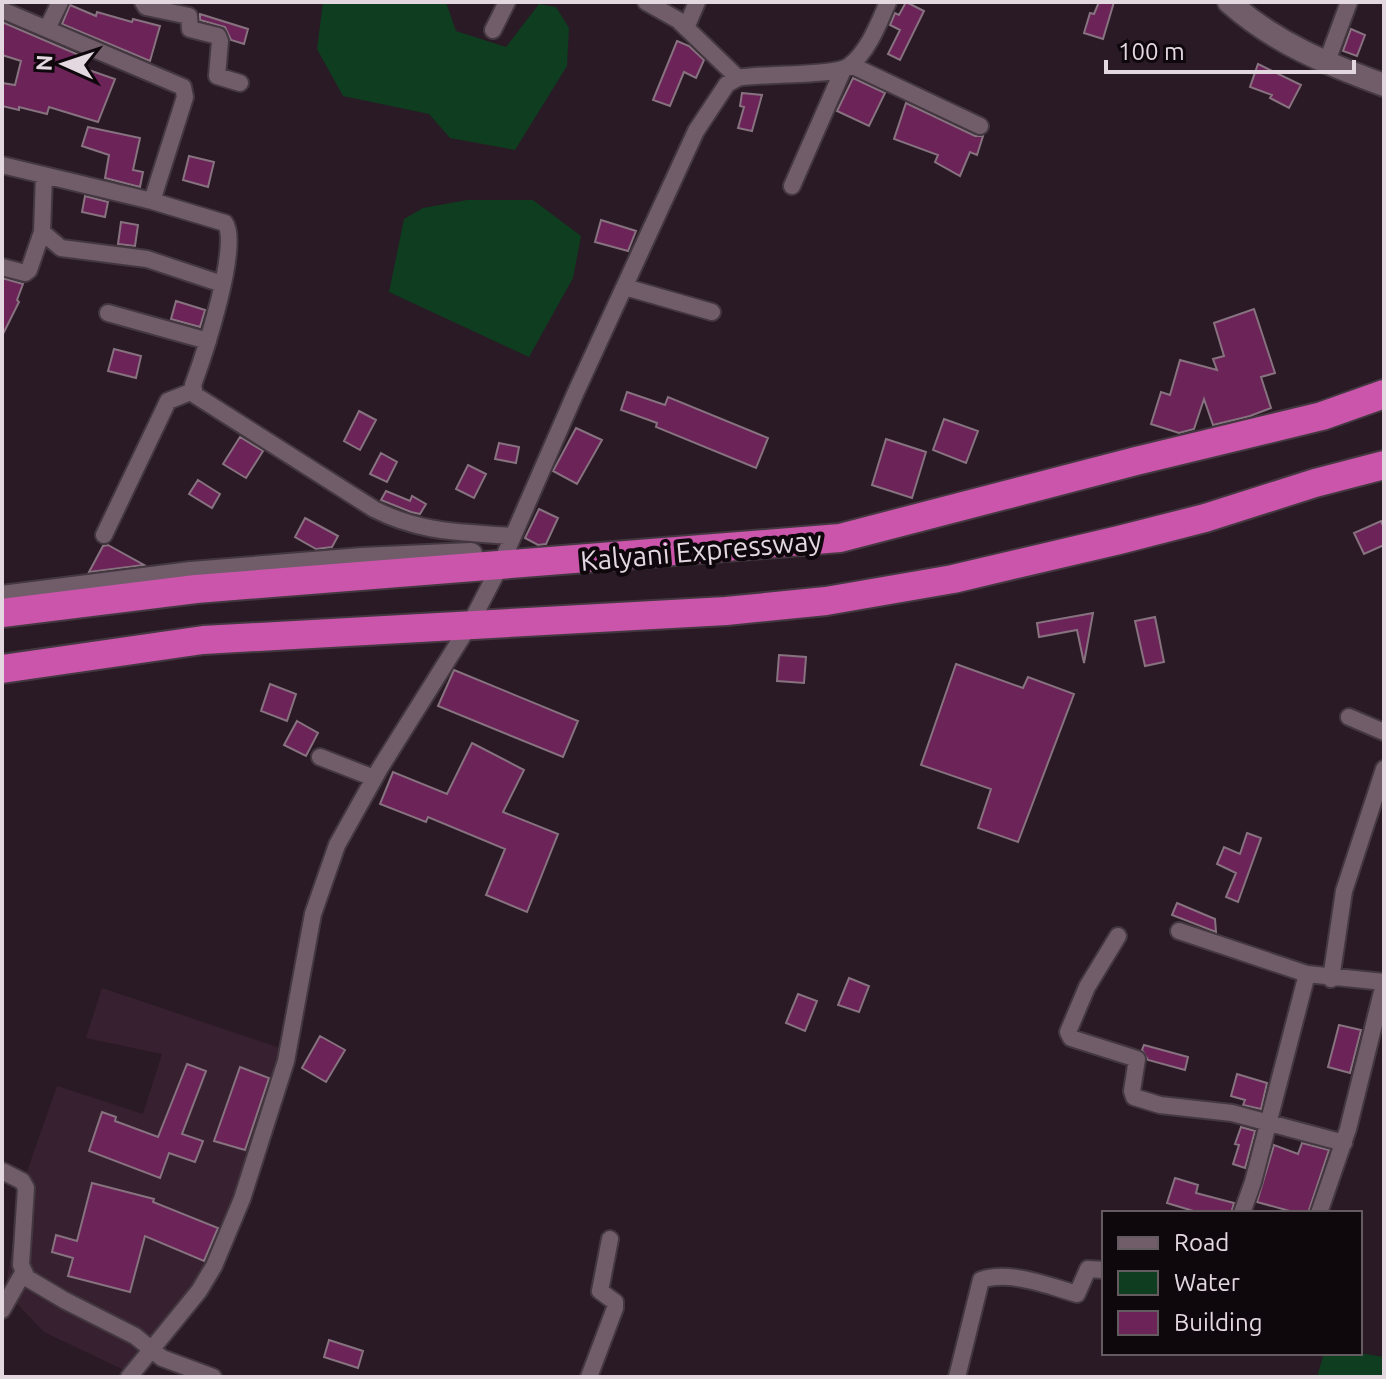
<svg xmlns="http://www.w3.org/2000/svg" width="1386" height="1379" font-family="Ubuntu,sans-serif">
  <rect width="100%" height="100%" fill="#2a1a25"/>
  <path fill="#372130" d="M102 988 286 1050 241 1186 203 1281 139 1358 124 1370 44 1332 5 1291 23 1183 57 1086 143 1114 162 1054 86 1038Z"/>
  <path fill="#0e3d1f" d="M323 2H446L456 31 506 47 539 4 556 7 569 28 567 66 515 150 450 138 429 114 343 96 317 49Z
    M467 200H533L581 236 573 278 529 357 389 292 404 219 423 208Z
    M1324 1353H1359L1384 1357V1377H1317Z"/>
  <path fill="#6b2358" stroke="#87727f" stroke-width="2" d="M906 2 924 11 900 60 888 54 900 30 890 25 895 13 899 15Z
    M1099 2H1114L1103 39 1084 33 1090 13 1094 14Z
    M70 5 96 16 97 12 132 22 133 19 160 26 150 61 62 24Z
    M200 14 248 29 244 44 231 40 225 27 200 20Z
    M2 22 86 58 83 68 115 79 98 122 49 107 47 114 19 107V110L2 106V83L15 85 21 61 2 55Z
    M1351 29 1365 35 1357 56 1343 51Z
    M677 41 689 46 704 60 696 78 684 72 670 106 653 100Z
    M1258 64 1301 85 1289 108 1270 98 1272 95 1250 87Z
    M853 78 885 93 869 126 837 111Z
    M742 93 762 95 752 131 738 128 744 107 740 106Z
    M906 103 975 136H983L977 155 970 152 960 176 935 162 938 155 894 139Z
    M88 127 140 138 133 170 143 172 140 187 105 178 109 155 82 146Z
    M189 156 214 162 208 187 183 180Z
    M85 196 108 202 105 217 82 212Z
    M601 220 636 231 628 251 595 242Z
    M121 222 138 225 135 246 118 244Z
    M2 278 23 284 17 300 19 302 2 336Z
    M176 301 205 310 200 327 171 319Z
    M1254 309 1275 373 1261 377 1271 408 1250 416 1213 425 1204 399 1194 429 1179 433 1151 424 1161 392 1170 395 1180 360 1217 370 1213 359 1224 356 1214 323Z
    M114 349 141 356 136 378 108 371Z
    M627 392 665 405 668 397 768 438 756 468 656 427 657 423 621 410Z
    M359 411 376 420 360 450 344 441Z
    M944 419 978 431 966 463 933 450Z
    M576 428 602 440 577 484 553 471Z
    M240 437 263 451 246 478 223 464Z
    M886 439 926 452 912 498 872 485Z
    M499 443 519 447 516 463 495 459Z
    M381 453 397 462 387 482 370 474Z
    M468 465 486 474 474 498 456 489Z
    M198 480 220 494 212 508 189 494Z
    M386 491 410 501 412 496 426 504 420 514 411 512 381 500Z
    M539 509 558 518 546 544 538 545 525 538Z
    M305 518 338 536 332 547 316 549 295 537Z
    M1381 521 1384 528V545L1364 554 1354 533Z
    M108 545 144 565 89 572 103 546Z
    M1093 613 1084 663 1077 630 1039 637 1037 623Z
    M1155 617 1164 662 1145 666 1135 621Z
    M779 655 806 657 804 683 777 681Z
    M956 664 1023 688 1028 677 1074 694 1018 842 978 828 991 789 921 765Z
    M454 670 578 721 563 757 438 706Z
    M270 684 296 694 287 721 261 711Z
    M297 721 318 733 306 756 284 745Z
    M472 743 524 770 503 812 558 834 527 912 486 895 505 849 428 817 426 822 380 804 393 772 447 794Z
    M1247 833 1261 838 1238 902 1226 897 1236 873 1217 864 1224 847 1240 854Z
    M1177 903 1215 919 1216 932 1172 915Z
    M849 978 869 986 859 1012 838 1005Z
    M798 994 817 1001 805 1031 786 1023Z
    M1339 1025 1361 1030 1350 1073 1328 1067Z
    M320 1036 345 1050 326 1082 302 1068Z
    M1144 1045 1188 1057 1185 1070 1148 1060 1142 1050Z
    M187 1064 206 1071 182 1134 203 1141 195 1162 169 1153 160 1178 89 1151 102 1112 116 1117 115 1121 158 1137Z
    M240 1067 269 1078 245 1150 214 1141Z
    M1237 1074 1267 1083 1261 1109 1243 1105 1245 1100 1231 1096Z
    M1241 1127 1255 1131 1245 1168 1233 1164 1239 1145 1235 1144Z
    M1302 1143 1329 1150 1308 1213H1297L1257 1202 1274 1145 1298 1154Z
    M1175 1178 1198 1185 1196 1193 1234 1203 1231 1213H1200L1167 1203Z
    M92 1183 154 1199 153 1202 218 1228 204 1261 145 1236 130 1292 68 1276 73 1258 52 1252 56 1235 77 1241Z
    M329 1340 363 1351 358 1368 324 1357Z"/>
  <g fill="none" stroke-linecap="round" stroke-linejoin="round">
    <g stroke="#443840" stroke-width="20">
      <path id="street" d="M143 2 146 7 189 16 190 29 218 36 220 41 217 76 240 83
        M646 2 678 20 738 78
        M2 10 183 87 185 97 152 201
        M686 28 697 2
        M47 29 60 2
        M493 30 507 2
        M1326 64 1349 2
        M851 65 980 126
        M2 165 152 201 225 223C241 244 203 358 193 385L195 395 374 509C421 533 460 532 511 536
        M792 186 843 70
        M42 232 61 248 147 259 222 284
        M2 267 25 273 29 270 42 232 44 175
        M625 287 712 312
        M108 313 208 341
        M104 535 168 401 193 391
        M1349 717 1384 732
        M320 757 374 778
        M1179 931 1307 974 1384 982
        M1118 936 1087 987 1068 1032 1071 1038 1137 1059 1132 1091 1134 1097 1160 1105 1232 1113 1344 1143
        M1331 979 1344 891 1384 769
        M2 1171 22 1181 26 1188 21 1265 27 1278 64 1300 135 1336 162 1358 213 1377
        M1242 1213 1253 1182 1307 974
        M1319 1213 1348 1129 1384 984
        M2 1310 23 1273
        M129 1377 199 1291 214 1266 242 1199 286 1061 313 914 337 845 380 768 469 626 500 566 575 394 696 131 727 84 738 78C762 73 834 77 849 66 868 52 879 23 888 2
        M589 1377 615 1308V1302L600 1291 610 1239
        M957 1377 981 1280C1010 1270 1049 1286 1077 1294L1088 1269 1104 1270"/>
    </g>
    <g stroke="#443840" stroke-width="26">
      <path id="secondary" d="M1229 2C1275 43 1327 64 1384 85
        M2 597 191 573 362 559 471 554"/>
    </g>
    <g stroke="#443840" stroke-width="32">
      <path id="highway" d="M2 613 196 589 840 538 1136 461 1322 416 1384 394
        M2 669 203 640 726 611 826 601 953 579 1119 540 1205 518 1315 483 1384 465"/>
    </g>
    <use href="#street" stroke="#715d6a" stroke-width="16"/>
    <use href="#secondary" stroke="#715d6a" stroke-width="22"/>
    <use href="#highway" stroke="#ca55aa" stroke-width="28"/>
  </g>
  <g text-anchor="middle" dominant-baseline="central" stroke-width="8" stroke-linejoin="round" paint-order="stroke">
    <g font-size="28" fill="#e4d8e0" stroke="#0e070c">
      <text transform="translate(701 550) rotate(-5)">Kalyani Expressway</text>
    </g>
  </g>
  <rect width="1386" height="1379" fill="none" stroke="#e4d8e0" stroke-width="8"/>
  <rect x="1102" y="1211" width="260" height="144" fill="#0e070c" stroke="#645b61" stroke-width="2"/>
  <rect x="1118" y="1237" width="40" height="12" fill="#715d6a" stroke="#645b61" stroke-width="2"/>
  <text x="1174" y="1251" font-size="24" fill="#e4d8e0">Road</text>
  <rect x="1118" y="1271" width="40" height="24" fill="#0e3d1f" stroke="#645b61" stroke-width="2"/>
  <text x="1174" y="1291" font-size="24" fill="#e4d8e0">Water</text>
  <rect x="1118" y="1311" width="40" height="24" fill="#6b2358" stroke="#645b61" stroke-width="2"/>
  <text x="1174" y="1331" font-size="24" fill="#e4d8e0">Building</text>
  <g transform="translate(64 64) rotate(273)" stroke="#0e070c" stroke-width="6" paint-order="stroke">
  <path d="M0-6L14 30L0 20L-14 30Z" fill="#e4d8e0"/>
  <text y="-12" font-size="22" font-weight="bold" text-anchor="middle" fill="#e4d8e0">N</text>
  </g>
  <path d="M1106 60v12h248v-12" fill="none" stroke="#e4d8e0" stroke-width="4"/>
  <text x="1118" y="60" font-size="24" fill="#e4d8e0" stroke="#0e070c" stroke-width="6" paint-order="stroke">100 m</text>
</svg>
